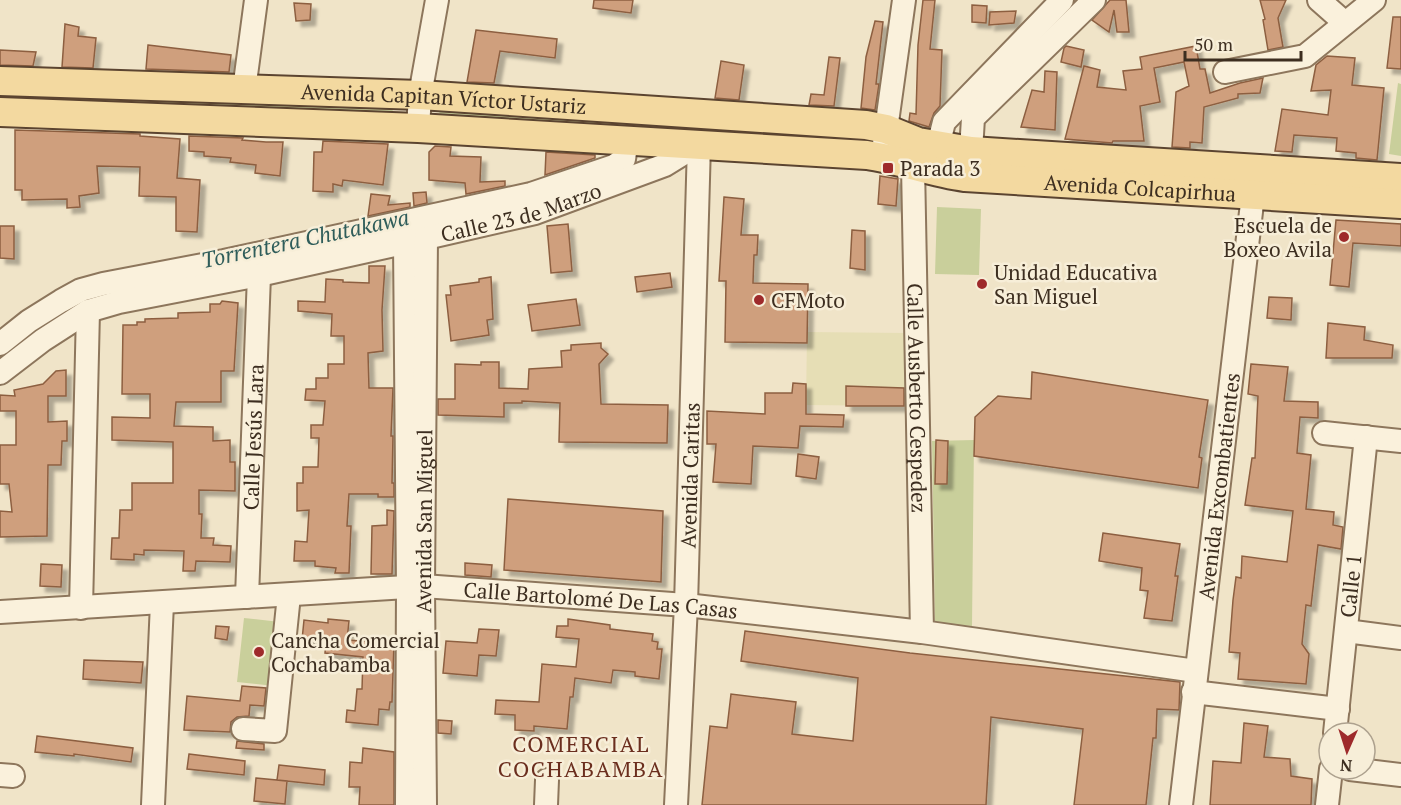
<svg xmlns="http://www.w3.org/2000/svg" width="1401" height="805" font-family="'PT Serif',serif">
  <defs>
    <filter id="shadow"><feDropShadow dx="5.5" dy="5.5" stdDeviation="1.5" flood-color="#0004"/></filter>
  </defs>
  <rect width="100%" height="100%" fill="#f0e4c8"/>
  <path fill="#e6deb5" d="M807 332 907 333 906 406 806 405Z"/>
  <path fill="#c9cf9b" d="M1398 83 1401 84V156L1389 154Z
    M0 90 392 105 393 113 0 104Z
    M439 110 871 137 869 145 440 116Z
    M937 207 981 209 979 275 935 274Z
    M974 440 972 626 935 624 932 441Z
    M244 618 280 622 274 686 237 682Z"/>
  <path fill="#cf9f7d" stroke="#8d5f41" stroke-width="1.5" filter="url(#shadow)" d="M594 0H633L631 13 593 8Z
    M923 0H935L930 49 942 50 940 106 934 113 929 127 909 121 910 113 916 114 918 45Z
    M1110 0H1126L1129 32H1117L1114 10 1109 32 1092 20Z
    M1260 0H1286L1278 18 1283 47 1268 50 1263 20 1265 19Z
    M294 3 311 4 310 20 296 21Z
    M972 5 987 6 986 23 972 22Z
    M1016 11 1014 23 989 25 990 12Z
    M1393 17H1401V69L1387 68Z
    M875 21 883 22 876 84H879L875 110 861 108 866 57Z
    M65 24 79 27 78 36 96 38 93 68 62 67Z
    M476 30 557 39 555 58 500 51 494 83 467 82Z
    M148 45 231 55 229 72 146 69Z
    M1066 46 1084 50 1081 67 1061 62 1064 48Z
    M1196 46 1200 69H1205L1210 93 1240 83 1263 78 1260 93 1238 94V98L1204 107 1202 143 1190 142V148L1172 147 1176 92 1189 86 1184 62 1154 68 1160 102 1140 106 1144 141H1113L1112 143 1065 139 1084 66 1100 70 1097 87 1126 90 1123 71 1142 69 1140 57Z
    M0 50 36 52 33 66 0 65Z
    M1327 56 1355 58 1352 85 1384 88 1377 160 1356 158V153L1336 151 1337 138 1294 135 1292 152 1275 151 1282 109 1328 115 1331 90 1311 91 1316 65Z
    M829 57 840 58 834 106 809 105 811 94 824 95Z
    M721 61 744 65 739 100 715 98Z
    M1045 71 1057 72 1055 130 1021 127 1032 90 1044 92Z
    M15 130 140 134V136L180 139 177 178 200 180 197 232 176 231V197L139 196 140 167 97 166 99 193 79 196 80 207 67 208V199L22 200V190H15Z
    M189 136 243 138 242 140 266 142H283L280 176 255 173 256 165 230 162 231 158 204 156V152L189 151Z
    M323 141 388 144 383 185 343 180 342 186 333 184V192L313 191 314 152H322Z
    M435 146 451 147 450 156 481 157 480 182 505 181V186L466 194 465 183 429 180V152Z
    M546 152 595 155V158L545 175Z
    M880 176 898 179 896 206 878 204Z
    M426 192 427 203 414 206 413 193Z
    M371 194 390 196 388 205 410 203V207L368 216Z
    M724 197 744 199 741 235H758L757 255H754L753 283 808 284 807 343 725 342 726 281H719Z
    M1336 220 1401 224V246L1353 243 1349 287 1330 285Z
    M568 224 572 271 551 273 547 226Z
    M0 226H14V259L0 258Z
    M852 230 865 231V270L850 268Z
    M369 266H385L382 310 383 351 368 353 369 388H393L391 436H393L392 483H394V497H378V494H349L347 526H351L349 573H335L336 568 315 566V561H294L295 541 307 542 309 510 297 511V483H303V467H318L319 438H311V425H323L325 401 305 400 306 389H316V378H328V364H344V336H331L332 314 298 311V301L325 302 326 279 343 280V282L369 283Z
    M670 273 672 287 637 292 635 277Z
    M491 277 493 319 487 320 489 335 451 341 446 295H451L450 286 479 282V279Z
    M1269 297 1292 298 1291 320 1267 318Z
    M576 299 580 325 532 331 528 305Z
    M222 301 238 303 234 371H221V402H176L174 426 213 427V441L230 440V462H235V491L199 490V514H202L201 538H214L213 545 231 546 230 562 196 561 195 571H183L184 551 144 550V555L134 554V560L111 559 112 538H119L120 510H132V483H173V442L112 440V417L150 418V394H122L123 325H137V322H145V319L178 318V313L210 312V304H220Z
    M1328 323 1365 327 1364 340 1393 345 1392 358H1326Z
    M601 343V348L608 354 599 364 601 404 668 405 667 443 559 442 560 403 522 401V403H504V417L438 415V399H455V364L481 365V362H499V388L528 389 529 369 562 367 561 351 571 350V345Z
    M1251 364 1288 367 1284 401 1318 402V418L1300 417 1297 453 1311 455 1306 509 1334 512 1333 525 1343 527 1341 549 1318 545 1311 606 1306 605 1302 644 1309 654 1306 684 1238 679 1240 653 1229 652 1233 600 1236 577 1241 578 1242 556 1287 562 1293 511 1245 505 1252 458H1255L1256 437 1258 396 1248 394Z
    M66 370V396H48V422L67 421V441H62L61 465H48L47 536 0 537V511L12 512 9 484H0V445H16V411H0V395L15 396 14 390 43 384 56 371Z
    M1032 372 1208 400 1199 457 1202 458 1198 488 974 456 975 417 998 396 1031 399Z
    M793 383 806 384V414L844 415 843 427 800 426 798 448 753 446 751 484 713 482 716 444H707V411L765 414V393H792Z
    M846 386 904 388V406H846Z
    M936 440 948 441 947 484H935Z
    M798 454 819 457 816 479 796 476Z
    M508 499 663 511 661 582 504 570Z
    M387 510 394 511 392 574H371L372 526 387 525Z
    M1103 533 1180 544 1175 576H1178L1172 621 1144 618 1148 591 1140 590 1142 568 1099 561Z
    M465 563 492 565 491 577 465 575Z
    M41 564 62 565 61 587 40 586Z
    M328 619 349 621 347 640 394 643 392 702H390L389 710 379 709 378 725 346 722 347 710 355 711 357 689H362L363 657 325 653 326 642 302 640 304 620 328 623Z
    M568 619 610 625V629L653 634 652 641 658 642 657 649H662L659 679 635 676V672L613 670 611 683 575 678 573 697H570L567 729 534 726V731L515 730V715L495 714 496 700 539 702 542 664 576 667 579 639 556 637 557 626H568Z
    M216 626 229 627 227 640 215 638Z
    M479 629 499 630 496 656 479 655 477 676 443 673 446 641 477 643Z
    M745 631 910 653 1180 682 1179 710 1157 709 1156 738H1153L1146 805H1074L1083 729 991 717 986 805H702L710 726 727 728 731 694 796 702 792 734 853 741 858 678 741 661Z
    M84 660 143 662 141 683 83 679Z
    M242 686 266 688 264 706 250 705 249 716 237 717 231 722 230 732 184 730 187 696 240 701Z
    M438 720 452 721 451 734 438 733Z
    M1244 723 1268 726 1264 757 1290 759 1291 776 1312 779 1311 805H1210L1213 761 1241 763Z
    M37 736 133 748 131 762 74 754V756L35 752Z
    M237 741 264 744V750L236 748Z
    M363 748 394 752V805H359L360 787H349L350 762 362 763Z
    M189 754 245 761 244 775 187 769Z
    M279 765 325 770 324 785 277 780Z
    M256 778 287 781 285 804 254 801Z"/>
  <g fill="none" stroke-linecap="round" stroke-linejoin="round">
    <g stroke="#8d765c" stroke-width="26">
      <g id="minor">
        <path d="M1319 0 1345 23"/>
        <path d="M1225 72 1305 56 1374 0"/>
        <path d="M244 90 256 0"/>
        <path d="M418 128 420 95 437 0"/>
        <path d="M884 144 904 0"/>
        <path d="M938 146 944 122 1062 0"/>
        <path d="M971 151 973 118 1094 0"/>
        <path id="s1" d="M913 166 922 632"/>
        <path d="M405 243 408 587 407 805"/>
        <path d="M0 344 29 321 61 301 81 290 103 284 224 261 531 194 614 166 624 159 627 140"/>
        <path id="s2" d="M0 373 43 340 88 311 119 302 259 275 426 238 535 213 665 165 699 144"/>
        <path d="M1324 433 1401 441"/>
        <path id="s3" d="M247 597 259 275"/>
        <path d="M81 608 88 311"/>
        <path id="s4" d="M0 612 423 586 686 605 922 632 1196 671"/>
        <path d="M1346 631 1401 638"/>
        <path d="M1193 692 1338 709"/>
        <path d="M243 729 275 731 289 595"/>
        <path id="s5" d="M1335 733 1366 437"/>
        <path d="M1350 769 1401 775"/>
        <path d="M0 775 13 776"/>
        <path d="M153 805 162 603"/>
        <path id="s6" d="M425 805 423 586 426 238"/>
        <path d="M546 805 547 780"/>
        <path id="s7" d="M676 805 686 605 699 144"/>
        <path id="s8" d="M1181 805 1255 178"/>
        <path d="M1327 805 1331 769"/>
      </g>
    </g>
    <g stroke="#5b4430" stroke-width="32">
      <g id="major">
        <path id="s9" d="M0 81 420 95 866 125 886 129 918 142 971 151 1401 178"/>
        <path id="s10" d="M0 112 418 128 867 155C901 160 932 173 965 177L1401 204"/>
      </g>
    </g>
    <use href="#minor" stroke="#faf1dc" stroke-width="22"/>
    <use href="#major" stroke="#f3d9a0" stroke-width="28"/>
  </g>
  <g fill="#9e2a2b" stroke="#f7eed8" stroke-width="2">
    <rect x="882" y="162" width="12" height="12" rx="3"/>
    <circle cx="1344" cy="237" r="6"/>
    <circle cx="982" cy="284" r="6"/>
    <circle cx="759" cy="300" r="6"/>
    <circle cx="259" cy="652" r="6"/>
  </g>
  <g text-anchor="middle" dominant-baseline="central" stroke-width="5" stroke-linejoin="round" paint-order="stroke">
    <g font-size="21" fill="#3d2e20" stroke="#f7eed8">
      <text stroke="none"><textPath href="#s9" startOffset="444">Avenida Capitan Víctor Ustariz</textPath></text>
      <text stroke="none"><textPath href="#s10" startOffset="1144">Avenida Colcapirhua</textPath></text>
      <text stroke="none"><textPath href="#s2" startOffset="552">Calle 23 de Marzo</textPath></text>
      <text stroke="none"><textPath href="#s1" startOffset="232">Calle Ausberto Cespedez</textPath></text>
      <text stroke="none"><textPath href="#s3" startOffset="160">Calle Jesús Lara</textPath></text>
      <text stroke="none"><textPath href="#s7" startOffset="330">Avenida Caritas</textPath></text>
      <text stroke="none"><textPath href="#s8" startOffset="321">Avenida Excombatientes</textPath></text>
      <text stroke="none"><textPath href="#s6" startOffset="284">Avenida San Miguel</textPath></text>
      <text stroke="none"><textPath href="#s5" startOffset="148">Calle 1</textPath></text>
      <text stroke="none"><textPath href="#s4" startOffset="602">Calle Bartolomé De Las Casas</textPath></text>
    </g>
    <g font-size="21" fill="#3d2e20" stroke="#f7eed8" text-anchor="start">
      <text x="900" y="168">Parada 3</text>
      <text x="1332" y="225" text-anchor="end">Escuela de<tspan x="1332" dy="24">Boxeo Avila</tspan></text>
      <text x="994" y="272">Unidad Educativa<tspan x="994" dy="24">San Miguel</tspan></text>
      <text x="771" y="300">CFMoto</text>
      <text x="271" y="640">Cancha Comercial<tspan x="271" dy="24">Cochabamba</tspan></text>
    </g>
    <g font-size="22" font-style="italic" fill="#2f5d5a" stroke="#f7eed8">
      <text transform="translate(305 238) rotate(-12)">Torrentera Chutakawa</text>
    </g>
    <g font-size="22" letter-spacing="1.5" fill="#6b2e1e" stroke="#f7eed8">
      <text x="581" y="743">COMERCIAL<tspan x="581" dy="25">COCHABAMBA</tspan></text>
    </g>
  </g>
  <g transform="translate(1347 751) rotate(183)"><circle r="28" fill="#f7eed8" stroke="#ada18e" stroke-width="1.5"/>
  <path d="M0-4.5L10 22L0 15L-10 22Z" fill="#9e2a2b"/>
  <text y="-9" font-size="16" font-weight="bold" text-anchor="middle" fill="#3d2e20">N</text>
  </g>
  <path d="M1185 51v9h116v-9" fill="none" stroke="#3d2e20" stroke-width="3"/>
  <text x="1194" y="51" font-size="18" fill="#3d2e20" stroke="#f7eed8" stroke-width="4.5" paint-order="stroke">50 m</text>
</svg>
